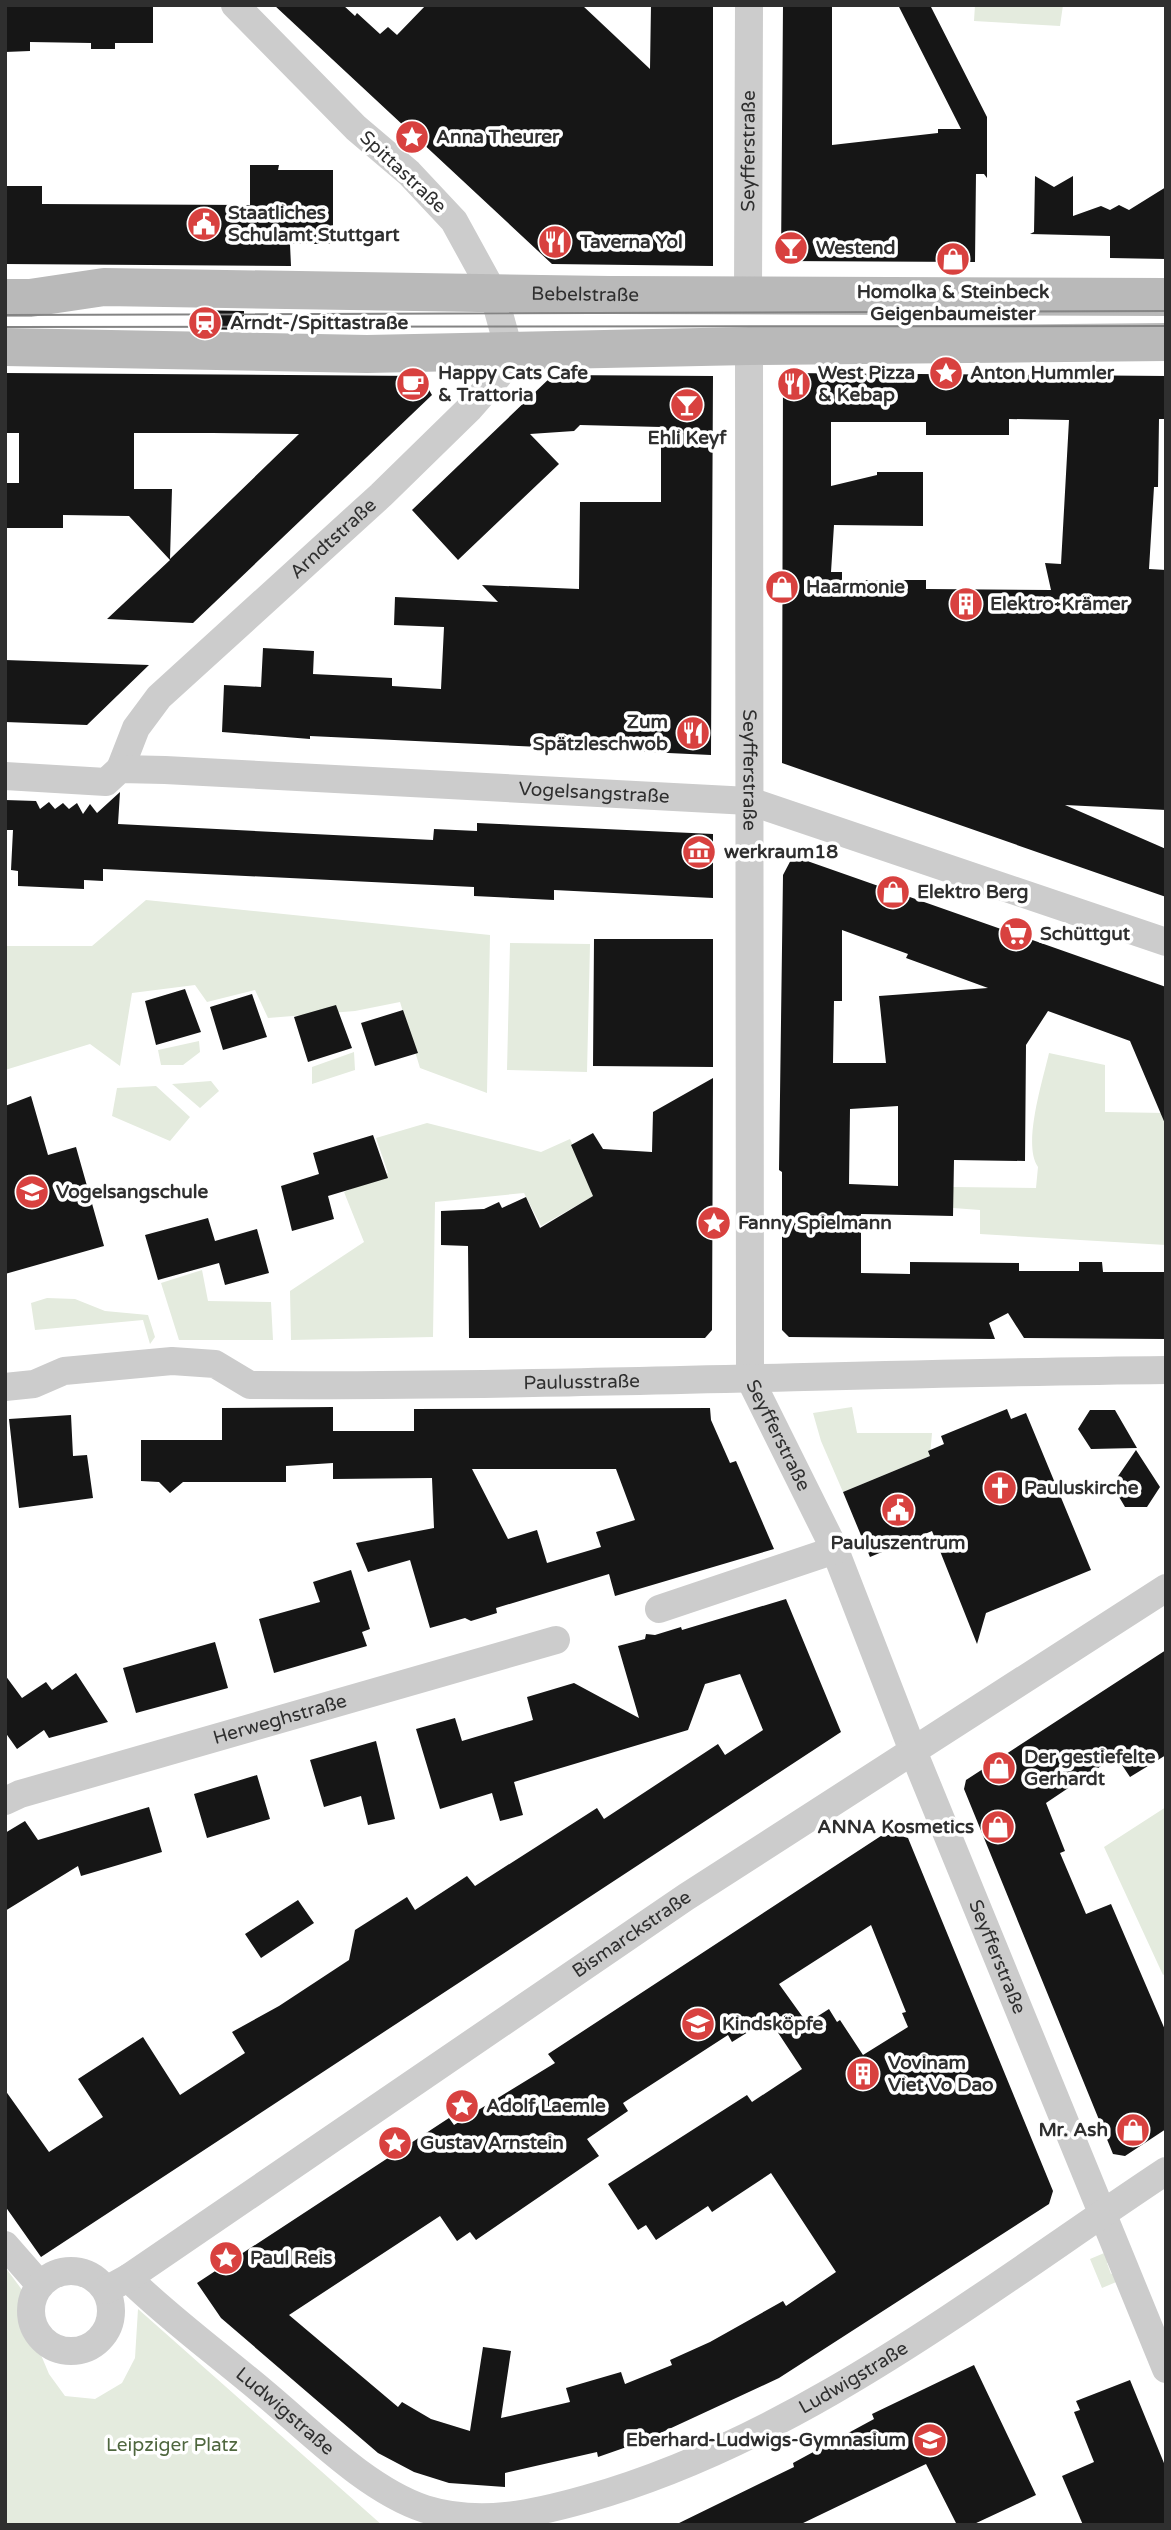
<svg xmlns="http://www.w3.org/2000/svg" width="1171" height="2530" font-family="'Varela Round',sans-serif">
  <rect width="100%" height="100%" fill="#fff"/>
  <path fill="#e4ebde" d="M975 5H1063L1060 26 974 21Z
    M146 900 490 935 487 1093 420 1068 400 1002 355 1011 268 1018 255 990 207 1002 195 985 132 993 120 1066 90 1044 5 1070V946H92Z
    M510 943 590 944 587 1072 507 1070Z
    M199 1041 200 1052 183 1065H161L158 1050Z
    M354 1052 355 1070 312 1084V1067Z
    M1049 1053 1105 1065V1112L1166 1113V1245L980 1234V1210L953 1208V1187L1036 1188 1038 1167C1022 1145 1043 1080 1049 1053Z
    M211 1081 219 1091 200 1108 172 1084Z
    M156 1086 190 1117 170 1141 112 1116 117 1088Z
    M427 1123 541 1152 570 1139 595 1195 541 1226 524 1193 435 1202 433 1337 291 1340 290 1291 364 1242 344 1192 388 1173 376 1138Z
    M202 1270 208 1301 271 1302 273 1340H179L161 1283Z
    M47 1298 75 1299 105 1311 148 1315 155 1337 150 1344 143 1320 35 1330 31 1303Z
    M852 1407 857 1433H932L930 1456 843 1492 821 1441 813 1413Z
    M1166 1807V1973L1163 1975 1104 1847Z
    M1109 2251 1113 2261 1107 2263 1111 2274 1118 2271 1121 2280 1102 2288 1090 2259Z
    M5 2267 34 2306 36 2343 49 2374 65 2396 95 2399 122 2383 135 2358 138 2309 382 2525H5Z"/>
  <path fill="#161616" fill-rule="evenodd" d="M5 5H153V43H115V49H91V43L30 42V51L5 52Z
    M274 5H343L355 16 357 13 380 34 388 27 397 35 426 5H582L650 69 651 5H713V266L552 264Z
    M783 5H832V145L938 133V129H961L898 5H930L987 117V178L984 174H976L975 262 781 261Z
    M250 165H279L278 170H333V244H290L291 266 5 264V186H42V204L250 205Z
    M1035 176 1054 187 1073 176V216L1101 206 1110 210 1119 205 1129 210 1166 187V259L1110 258V236L1030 234 1034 232Z
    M194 310 244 311V330L193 329Z
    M5 373 421 376 432 395 193 623 107 619 170 560 129 516 63 515V528H5V483H19V433H5ZM134 433H213L299 434 170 559 172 489H134Z
    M783 373 1166 376V419H1159L1158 487H1154L1149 569 1166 570V810L1065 805 1166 849V897L782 763ZM1009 419 1069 420 1061 564 1045 563 1051 590 926 589V580H842V572H831L834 525 923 526V472H877V475L831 486V422H926V435H1009Z
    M553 375 713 376 711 755 310 736V739L222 732 224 685 261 687 263 648 314 651 313 674 392 678V686L441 689 444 627 394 625 395 597 498 602 482 585 579 589 580 502H661V427L580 425 574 431 530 434 559 464 458 560 412 510Z
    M5 660 149 665 87 725 5 722Z
    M120 792 118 824 433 840 434 829 477 831V823L713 834V898L554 890V900L474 896V887L103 869V881L84 880V889L18 886V871L11 870 13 830H5V800L36 801 40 809 49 802 55 809 63 803 69 809 77 803 83 814 90 804 97 813Z
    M793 856 1166 987V1126L1130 1041 1048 1011 1026 1045 1025 1161 954 1160 953 1216 861 1214V1273L910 1274V1262L1019 1263V1271H1079V1262H1102L1103 1272H1166V1339L1024 1338 1008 1313 989 1323 995 1339 789 1337 782 1330V1172L779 1170 783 875ZM842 930 908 954 906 958 988 988 879 996 886 1063H833L834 1001H842ZM898 1106V1186L849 1184 850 1109Z
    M594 939H713V1067L593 1066Z
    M185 989 201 1032 156 1045 145 1001Z
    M252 994 267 1037 223 1050 210 1007Z
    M336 1005 352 1048 308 1062 294 1017Z
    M403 1010 418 1053 375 1066 361 1023Z
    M713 1078 712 1330 705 1338H469L468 1246 441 1245V1211L484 1209 499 1202 502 1208 526 1197 540 1228 593 1196 571 1145 593 1133 603 1149 652 1152 653 1112Z
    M31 1096 48 1155 76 1147 104 1246 5 1274V1106Z
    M373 1135 388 1178 328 1196 334 1219 292 1231 281 1186 319 1174 313 1153Z
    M208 1218 215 1241 257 1229 269 1273 225 1285 219 1263 158 1280 145 1235Z
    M333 1407V1431H414V1409L710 1408 711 1420 730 1463 736 1461 774 1549 615 1596 609 1574 496 1608 497 1613 471 1621 465 1618 430 1628 410 1560 368 1572 356 1543 434 1528 432 1478 333 1479V1463L286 1466V1482H183L170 1493 159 1482 141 1481V1440H222V1408ZM472 1469H616L635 1520 596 1532 601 1547 547 1563 537 1530 508 1539Z
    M1007 1409 1011 1419 1026 1413 1091 1570 986 1613 977 1644 932 1531 870 1557 843 1492 930 1456 928 1451 944 1444 941 1436Z
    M1090 1410H1115L1137 1448 1091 1449 1078 1429Z
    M71 1415 73 1456 87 1455 93 1498 19 1508 9 1419Z
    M1136 1450 1160 1487 1147 1507H1125L1112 1485Z
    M351 1570 370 1629 362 1632 367 1646 274 1673 259 1619 320 1602 313 1582Z
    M786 1599 841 1732 41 2257 5 2206V2090L49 2152 103 2117 78 2079 143 2037 180 2095 245 2053 232 2032 279 2006 349 1960 355 1930 407 1897 415 1910 467 1876 475 1886 597 1808 604 1819 718 1744 725 1755 763 1730 740 1674 705 1684 688 1730 514 1782 523 1815 500 1821 492 1793 440 1809 416 1729 455 1718 462 1741 533 1720 527 1697 574 1683 639 1718 618 1646 645 1639 646 1634 655 1635 681 1627 682 1630Z
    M215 1642 228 1688 136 1713 123 1668Z
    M1166 1650V1755L1130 1777 1116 1756 1046 1803 1065 1851 1060 1853 1086 1914 1111 1904 1166 2032V2129L1125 2156 1113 2154 964 1789 966 1780Z
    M76 1673 108 1722 49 1738 44 1730 17 1749 5 1732V1675L22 1698 46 1682 52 1690Z
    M376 1741 395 1819 368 1825 361 1796 324 1807 310 1760Z
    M257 1775 270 1819 207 1838 194 1794Z
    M149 1807 162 1852 81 1876 78 1866 5 1911V1833L25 1821 38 1840Z
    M887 1832 908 1838 1053 2191 1049 2204 779 2378 641 2442 598 2457 597 2452 505 2473V2487L449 2483 414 2472 378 2453 221 2318 197 2283 449 2118 454 2125 555 2063 548 2054ZM871 1925 906 2012 902 2013 908 2027 863 2055 840 2020 837 2022 829 2009 807 2023 779 1984ZM769 2019 802 2069 752 2102 747 2095 608 2184 638 2230 646 2225 656 2240 708 2206 712 2212 771 2173 836 2272 786 2306 783 2301 710 2342 670 2360 672 2365 625 2384 621 2372 566 2388 570 2402 501 2418 511 2351 483 2347 470 2431 431 2419 402 2402 398 2407 289 2315 440 2216 457 2241 470 2232 476 2240 599 2156 587 2139 628 2111 623 2103 728 2035 732 2042Z
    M298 1900 314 1923 261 1958 245 1934Z
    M974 2365 1036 2495 972 2525H957L926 2464 799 2525H675L794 2467 793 2463 874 2419 872 2414Z
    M1130 2380 1166 2468V2525H1083L1062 2476 1094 2462 1074 2412 1080 2410 1076 2401Z"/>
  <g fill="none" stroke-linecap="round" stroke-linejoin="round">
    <g stroke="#ccc" stroke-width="28">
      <path id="s1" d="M748 296 749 5"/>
      <path id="s2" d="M749 346 750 1379 835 1550 913 1751 1166 2369"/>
      <path id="s3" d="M120 769 136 728 159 697 381 495 469 409 498 376 509 350 493 292 454 221 409 173 356 128 235 5"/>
      <path id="s4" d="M5 776 106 782 120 769 165 770 749 801 1166 942"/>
      <path id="s5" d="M5 1387 34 1384 64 1371 172 1361 215 1364 250 1385C556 1387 861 1373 1166 1370"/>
      <path d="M659 1609 835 1550"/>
      <path id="s6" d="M5 1801 20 1794 556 1640"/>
      <path d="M5 2245 40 2285"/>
      <circle cx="71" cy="2311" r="40"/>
      <path id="s7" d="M128 2278C170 2319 218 2354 263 2392 310 2431 367 2490 425 2509 480 2526 533 2514 586 2499 800 2439 983 2292 1166 2171"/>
      <path id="s8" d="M106 2290 128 2278 686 1897 1166 1588"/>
    </g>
    <g stroke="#b9b9b9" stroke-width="38">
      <path id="s9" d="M5 298H30L104 287 609 295 1166 297"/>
      <path d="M5 347 367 354 749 346 1166 342"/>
    </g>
    <path stroke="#848484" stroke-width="2" d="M5 315 1166 311
      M5 327 1166 326"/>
  </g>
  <defs>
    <g id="sight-disc" transform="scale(1.75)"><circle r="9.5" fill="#d8413f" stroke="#fff"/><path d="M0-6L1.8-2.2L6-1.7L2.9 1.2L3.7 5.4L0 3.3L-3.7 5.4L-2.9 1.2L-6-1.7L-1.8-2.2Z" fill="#fff"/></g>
    <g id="civic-disc" transform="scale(1.75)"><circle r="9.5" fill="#d8413f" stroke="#fff"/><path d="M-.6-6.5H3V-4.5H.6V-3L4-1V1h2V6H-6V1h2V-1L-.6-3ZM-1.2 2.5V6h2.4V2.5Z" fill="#fff"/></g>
    <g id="restaurant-disc" transform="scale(1.75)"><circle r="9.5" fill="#d8413f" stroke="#fff"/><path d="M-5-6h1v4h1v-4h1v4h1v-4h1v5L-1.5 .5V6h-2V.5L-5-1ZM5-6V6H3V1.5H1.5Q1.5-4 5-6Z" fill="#fff"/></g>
    <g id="bar-disc" transform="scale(1.75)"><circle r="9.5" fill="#d8413f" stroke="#fff"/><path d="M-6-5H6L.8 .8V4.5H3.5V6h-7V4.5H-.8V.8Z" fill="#fff"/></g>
    <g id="shop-disc" transform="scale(1.75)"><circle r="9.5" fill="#d8413f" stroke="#fff"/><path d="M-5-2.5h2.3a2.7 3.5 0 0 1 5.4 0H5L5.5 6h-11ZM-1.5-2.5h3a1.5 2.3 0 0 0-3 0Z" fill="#fff"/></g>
    <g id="station-disc" transform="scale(1.75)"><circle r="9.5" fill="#d8413f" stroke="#fff"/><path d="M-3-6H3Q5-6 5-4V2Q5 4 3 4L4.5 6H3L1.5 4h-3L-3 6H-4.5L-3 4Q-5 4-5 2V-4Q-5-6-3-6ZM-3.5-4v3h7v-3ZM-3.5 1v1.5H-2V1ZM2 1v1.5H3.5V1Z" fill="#fff"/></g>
    <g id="cafe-disc" transform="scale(1.75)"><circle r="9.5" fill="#d8413f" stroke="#fff"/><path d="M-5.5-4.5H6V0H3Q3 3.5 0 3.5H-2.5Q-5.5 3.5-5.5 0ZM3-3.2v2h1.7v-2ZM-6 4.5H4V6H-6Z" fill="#fff"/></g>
    <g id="building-disc" transform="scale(1.75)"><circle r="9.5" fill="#d8413f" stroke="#fff"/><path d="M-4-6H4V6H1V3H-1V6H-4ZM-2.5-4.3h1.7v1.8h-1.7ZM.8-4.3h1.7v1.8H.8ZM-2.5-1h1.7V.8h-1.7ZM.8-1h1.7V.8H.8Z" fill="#fff"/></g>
    <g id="museum-disc" transform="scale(1.75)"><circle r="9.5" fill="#d8413f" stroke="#fff"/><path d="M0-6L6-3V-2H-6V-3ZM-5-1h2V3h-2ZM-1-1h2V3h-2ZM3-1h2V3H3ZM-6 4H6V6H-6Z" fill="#fff"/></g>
    <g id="supermarket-disc" transform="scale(1.75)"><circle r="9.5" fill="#d8413f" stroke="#fff"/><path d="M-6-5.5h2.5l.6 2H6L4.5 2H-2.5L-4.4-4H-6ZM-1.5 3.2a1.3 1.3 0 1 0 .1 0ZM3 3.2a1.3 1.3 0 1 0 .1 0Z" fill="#fff"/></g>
    <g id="school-disc" transform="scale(1.75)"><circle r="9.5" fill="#d8413f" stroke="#fff"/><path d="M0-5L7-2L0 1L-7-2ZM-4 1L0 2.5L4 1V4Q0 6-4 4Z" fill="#fff"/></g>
    <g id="church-disc" transform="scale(1.75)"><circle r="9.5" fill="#d8413f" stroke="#fff"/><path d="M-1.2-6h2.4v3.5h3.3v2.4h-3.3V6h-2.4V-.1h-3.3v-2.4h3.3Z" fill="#fff"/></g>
  </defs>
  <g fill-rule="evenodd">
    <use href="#sight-disc" x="412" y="137"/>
    <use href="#civic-disc" x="204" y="224"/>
    <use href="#restaurant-disc" x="555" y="242"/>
    <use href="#bar-disc" x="791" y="248"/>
    <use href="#shop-disc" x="953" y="259"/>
    <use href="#station-disc" x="205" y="323"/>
    <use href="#sight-disc" x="946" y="373"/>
    <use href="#cafe-disc" x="413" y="384"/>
    <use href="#restaurant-disc" x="794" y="384"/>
    <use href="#bar-disc" x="687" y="405"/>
    <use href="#shop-disc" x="782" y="587"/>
    <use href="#building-disc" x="966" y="604"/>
    <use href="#restaurant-disc" x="693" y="733"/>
    <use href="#museum-disc" x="699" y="852"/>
    <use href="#shop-disc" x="893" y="892"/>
    <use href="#supermarket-disc" x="1016" y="934"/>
    <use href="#school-disc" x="32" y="1192"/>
    <use href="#sight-disc" x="714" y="1223"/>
    <use href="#church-disc" x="1000" y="1488"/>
    <use href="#civic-disc" x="898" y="1510"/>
    <use href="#shop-disc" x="999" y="1768"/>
    <use href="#shop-disc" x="998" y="1827"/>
    <use href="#school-disc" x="698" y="2024"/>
    <use href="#building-disc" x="863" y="2074"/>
    <use href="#sight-disc" x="462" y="2106"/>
    <use href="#shop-disc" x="1133" y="2130"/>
    <use href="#sight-disc" x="395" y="2143"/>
    <use href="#sight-disc" x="226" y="2258"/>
    <use href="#school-disc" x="930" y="2440"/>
  </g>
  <g text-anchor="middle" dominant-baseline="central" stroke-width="7" stroke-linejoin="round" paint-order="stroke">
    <g font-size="19" font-weight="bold" fill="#2f2f2f" stroke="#fff" text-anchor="start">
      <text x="436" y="137">Anna Theurer</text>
      <text x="228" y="213">Staatliches<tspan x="228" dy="22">Schulamt Stuttgart</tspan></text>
      <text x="580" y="242">Taverna Yol</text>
      <text x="816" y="248">Westend</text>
      <text x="953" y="292" text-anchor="middle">Homolka &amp; Steinbeck<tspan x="953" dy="22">Geigenbaumeister</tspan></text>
      <text x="230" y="323">Arndt-/Spittastraße</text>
      <text x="438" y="373">Happy Cats Cafe<tspan x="438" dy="22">&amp; Trattoria</tspan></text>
      <text x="818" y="373">West Pizza<tspan x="818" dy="22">&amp; Kebap</tspan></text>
      <text x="970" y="373">Anton Hummler</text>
      <text x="687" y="438" text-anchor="middle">Ehli Keyf</text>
      <text x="806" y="587">Haarmonie</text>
      <text x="990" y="604">Elektro-Krämer</text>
      <text x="668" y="722" text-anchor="end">Zum<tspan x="668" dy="22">Spätzleschwob</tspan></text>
      <text x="724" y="852">werkraum18</text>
      <text x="917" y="892">Elektro Berg</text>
      <text x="1040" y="934">Schüttgut</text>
      <text x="56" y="1192">Vogelsangschule</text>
      <text x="738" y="1223">Fanny Spielmann</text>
      <text x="1024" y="1488">Pauluskirche</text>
      <text x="898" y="1543" text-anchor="middle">Pauluszentrum</text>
      <text x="1024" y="1757">Der gestiefelte<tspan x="1024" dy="22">Gerhardt</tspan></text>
      <text x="974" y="1827" text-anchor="end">ANNA Kosmetics</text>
      <text x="722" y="2024">Kindsköpfe</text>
      <text x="888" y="2063">Vovinam<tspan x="888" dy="22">Viet Vo Dao</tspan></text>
      <text x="486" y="2106">Adolf Laemle</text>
      <text x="1108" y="2130" text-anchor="end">Mr. Ash</text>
      <text x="420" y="2143">Gustav Arnstein</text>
      <text x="250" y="2258">Paul Reis</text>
      <text x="906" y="2440" text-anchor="end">Eberhard-Ludwigs-Gymnasium</text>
    </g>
    <g font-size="19" fill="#2f2f2f" stroke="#fff">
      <text stroke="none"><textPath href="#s1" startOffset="145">Seyfferstraße</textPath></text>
      <text transform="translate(403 172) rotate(43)">Spittastraße</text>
      <text stroke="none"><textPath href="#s9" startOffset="581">Bebelstraße</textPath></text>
      <text stroke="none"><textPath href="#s3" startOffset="318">Arndtstraße</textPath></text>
      <text stroke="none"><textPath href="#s2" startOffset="424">Seyfferstraße</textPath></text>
      <text stroke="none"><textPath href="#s4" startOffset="595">Vogelsangstraße</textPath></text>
      <text stroke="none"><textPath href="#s5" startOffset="586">Paulusstraße</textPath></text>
      <text stroke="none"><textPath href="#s2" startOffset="1096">Seyfferstraße</textPath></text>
      <text stroke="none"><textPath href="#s6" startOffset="287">Herweghstraße</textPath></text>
      <text stroke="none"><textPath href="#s8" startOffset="635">Bismarckstraße</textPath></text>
      <text stroke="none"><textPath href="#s2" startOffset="1662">Seyfferstraße</textPath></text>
      <text stroke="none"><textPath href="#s7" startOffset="836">Ludwigstraße</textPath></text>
      <text stroke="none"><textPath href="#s7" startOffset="206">Ludwigstraße</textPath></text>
    </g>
    <g font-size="19" fill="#4f673f" stroke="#fff">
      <text x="172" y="2445">Leipziger Platz</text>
    </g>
  </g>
  <rect width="1171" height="2530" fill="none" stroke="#2f2f2f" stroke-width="14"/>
</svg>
